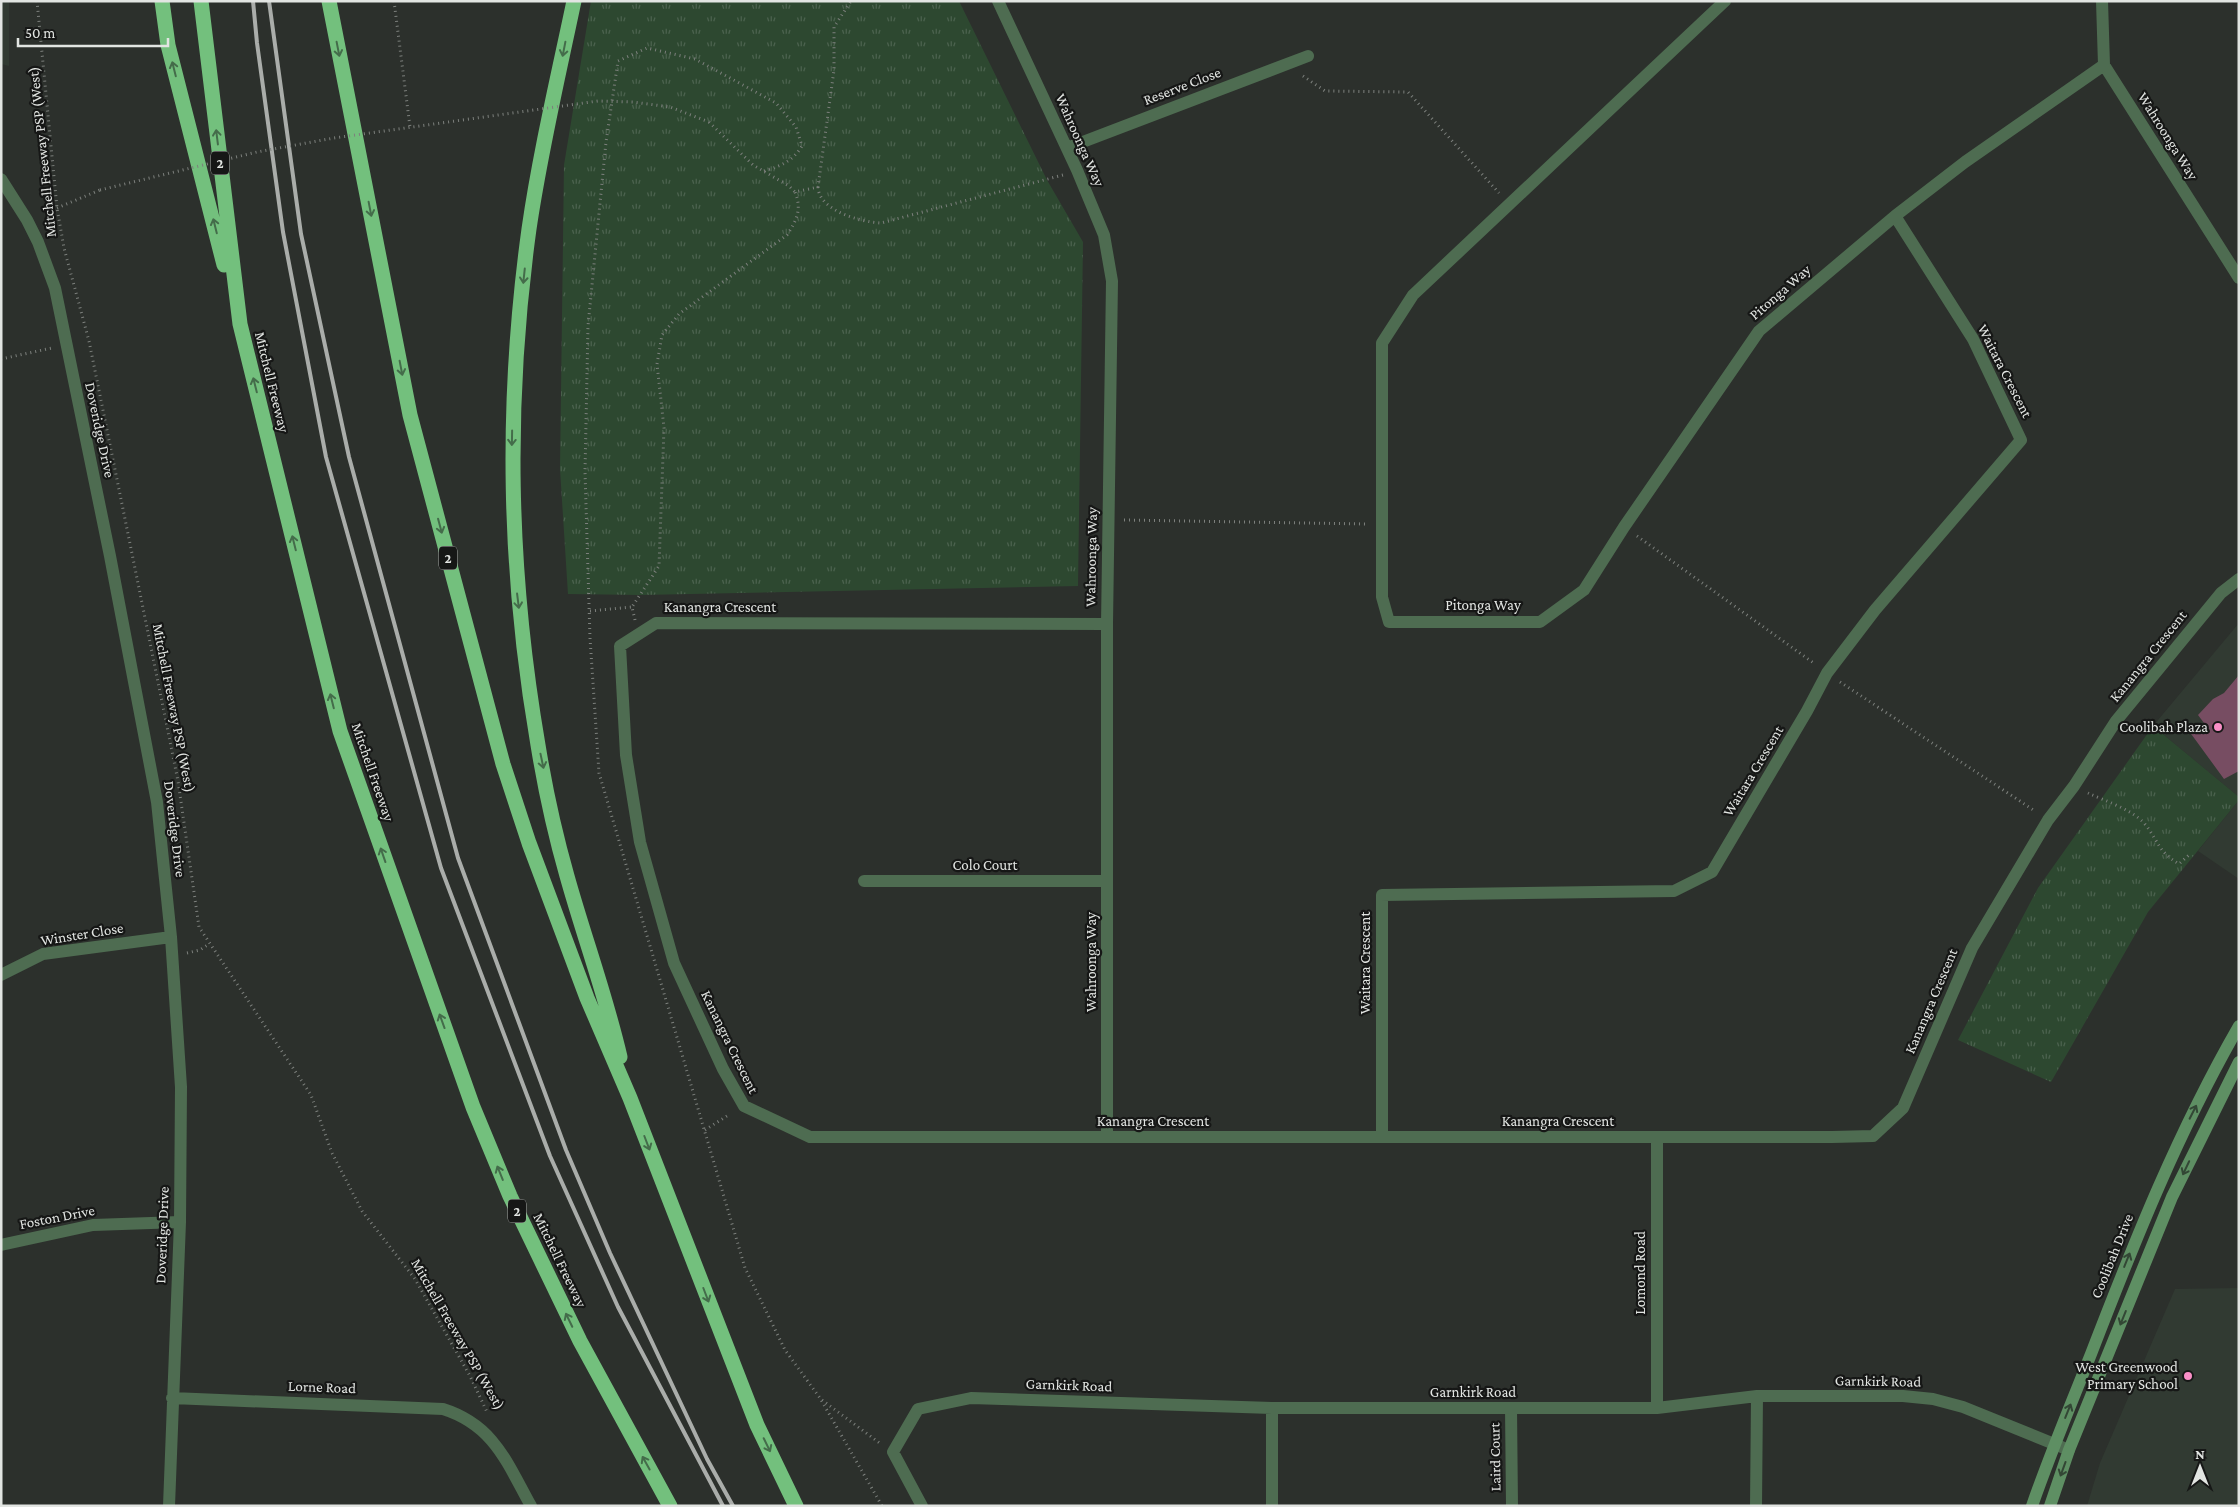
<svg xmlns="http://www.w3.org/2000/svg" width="2240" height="1507" font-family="'Crimson Pro',serif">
  <defs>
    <pattern id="park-tufts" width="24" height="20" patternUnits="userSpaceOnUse" patternTransform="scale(1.25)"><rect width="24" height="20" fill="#2d4830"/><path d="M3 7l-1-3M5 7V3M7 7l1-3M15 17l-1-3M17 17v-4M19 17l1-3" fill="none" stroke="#4b624e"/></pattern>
  </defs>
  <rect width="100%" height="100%" fill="#2c302c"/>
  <path fill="#313a32" d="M1 1H9V66L1 64Z
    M2239 623V797L2153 726Z
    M2239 800V879L2198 851Z
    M2239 1288V1506H2087L2100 1463 2175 1289Z"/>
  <path fill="url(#park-tufts)" d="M591 1H959L1047 180 1083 242 1078 586 641 595 568 594 560 469 564 165Z
    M2153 726 2239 797V800L2148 912 2051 1082 1958 1040 2038 888Z"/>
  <path fill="#774d62" d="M2239 675V771L2224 779 2189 731 2204 723 2198 715 2213 699 2224 693Z"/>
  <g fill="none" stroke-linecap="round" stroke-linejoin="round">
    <path stroke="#7d807d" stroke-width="3" stroke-dasharray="1 4" stroke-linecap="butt" d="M37 1 57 208 64 248 89 341 178 781 199 927 311 1095 332 1153 362 1211 415 1279 470 1376 487 1412
      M394 1 410 127
      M1303 76 1325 91 1408 92 1499 193
      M709 122 753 165 789 186 795 192 818 187 834 70V27L851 1
      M764 171C781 166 793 161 802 146L796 127 776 103 695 59 647 48 618 61 606 142 588 326 585 472 590 638 599 773 745 1268 785 1350 820 1398 882 1506
      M818 187C819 211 861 222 881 223L1063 175
      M57 208 100 190
      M1 359 52 348
      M1124 520 1367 524
      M1637 536 1815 664
      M590 611 632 607
      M635 620 632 607 659 566 664 428 657 364 662 335 679 314 787 235C797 220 802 209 795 192
      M1840 682 2035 811
      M2088 793C2105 801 2131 809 2144 823 2159 841 2157 851 2179 864L2190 854
      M187 953 200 950 209 944
      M705 1130 730 1114
      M822 1400 881 1444"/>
    <path stroke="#4e6c51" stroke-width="12" d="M998 1 1077 170 1104 235 1112 281 1107 624V1137
      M1725 1 1413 295 1382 343V597L1389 622H1540L1584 590 1624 527 1759 331 1895 216 1965 162 2104 65
      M2102 1 2104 65 2239 278
      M1067 148 1308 56
      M1 179 27 220 38 242 55 288 110 556 157 802 171 937 181 1087 180 1222 169 1506
      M1107 624 656 623 620 646 626 755 640 842 674 963 723 1069 744 1106 810 1137H1832L1873 1136 1903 1108 1972 948 2048 820 2074 786 2116 721 2221 593 2239 579
      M864 881H1107
      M1 975 43 954 171 937
      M1382 1137V895L1674 891 1712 872 1807 711 1827 673 1875 610 2021 440 1973 339 1895 216
      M1657 1137V1408
      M1 1245 93 1225 180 1222
      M172 1398 443 1409C494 1425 507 1463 531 1506
      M1511 1408 1512 1506
      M922 1506 893 1452 918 1409 971 1398 1272 1408H1657L1757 1396H1903L1933 1399 1963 1407 2069 1450
      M1272 1506V1408
      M1756 1506 1757 1396"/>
    <path stroke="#5e8f63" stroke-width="12" d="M2032 1506C2050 1454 2071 1404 2091 1354 2135 1240 2178 1132 2239 1026
      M2050 1506 2069 1450 2172 1197 2239 1062"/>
    <path stroke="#73c07d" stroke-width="15" d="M162 1 168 45 224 265
      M201 1 240 324 340 731 473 1107 510 1196 580 1341 670 1506
      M329 1 410 415 503 764 529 843 587 998 630 1098 757 1425 796 1506
      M574 1C558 77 540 153 529 229 505 404 508 570 538 745 545 788 555 834 567 876 584 937 606 996 620 1057"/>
    <path stroke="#aaadaa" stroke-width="4" d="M253 1 257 43 283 232 326 457 441 868 550 1156 618 1307 723 1506
      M269 1 301 234 349 457 458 858 566 1150 610 1253 707 1459 733 1506"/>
    <path stroke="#7d807d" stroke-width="3" stroke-dasharray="1 4" stroke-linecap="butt" d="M100 190 257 152 334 138 598 101 633 102 670 107 709 122"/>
  </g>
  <defs><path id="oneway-shaft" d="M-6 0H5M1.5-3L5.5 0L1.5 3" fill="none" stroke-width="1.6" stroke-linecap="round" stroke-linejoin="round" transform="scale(1.25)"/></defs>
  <g stroke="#446c4a">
    <use href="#oneway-shaft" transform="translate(338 49) rotate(79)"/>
    <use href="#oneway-shaft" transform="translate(564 49) rotate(101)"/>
    <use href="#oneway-shaft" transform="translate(174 69) rotate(-104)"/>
    <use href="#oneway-shaft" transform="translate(217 137) rotate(-97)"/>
    <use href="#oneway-shaft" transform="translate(370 209) rotate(79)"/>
    <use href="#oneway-shaft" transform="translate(215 226) rotate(-104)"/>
    <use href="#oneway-shaft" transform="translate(524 276) rotate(96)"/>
    <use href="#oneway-shaft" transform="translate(401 368) rotate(79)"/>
    <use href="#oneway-shaft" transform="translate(255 385) rotate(-104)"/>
    <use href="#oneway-shaft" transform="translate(512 438) rotate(91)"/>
    <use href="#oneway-shaft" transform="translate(440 526) rotate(75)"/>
    <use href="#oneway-shaft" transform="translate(294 543) rotate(-104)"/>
    <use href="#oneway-shaft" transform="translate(518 601) rotate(83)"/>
    <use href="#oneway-shaft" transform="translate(332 701) rotate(-104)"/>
    <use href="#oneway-shaft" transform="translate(542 761) rotate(78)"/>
    <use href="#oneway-shaft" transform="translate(383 855) rotate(-109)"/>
    <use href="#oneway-shaft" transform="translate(442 1021) rotate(-110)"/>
    <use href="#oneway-shaft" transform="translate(647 1143) rotate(69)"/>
    <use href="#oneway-shaft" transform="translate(500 1173) rotate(-112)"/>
    <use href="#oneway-shaft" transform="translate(706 1295) rotate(69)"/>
    <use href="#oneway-shaft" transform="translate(569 1320) rotate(-116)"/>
    <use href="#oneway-shaft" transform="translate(767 1445) rotate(64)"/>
    <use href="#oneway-shaft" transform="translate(646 1463) rotate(-119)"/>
  </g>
  <g stroke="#334735">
    <use href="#oneway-shaft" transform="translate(2193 1112) rotate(-63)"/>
    <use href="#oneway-shaft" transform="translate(2186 1168) rotate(115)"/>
    <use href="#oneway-shaft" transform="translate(2127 1260) rotate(-68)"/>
    <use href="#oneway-shaft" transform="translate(2123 1318) rotate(112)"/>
    <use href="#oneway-shaft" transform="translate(2068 1411) rotate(-68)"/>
    <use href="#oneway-shaft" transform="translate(2063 1469) rotate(110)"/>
  </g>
  <g fill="#fa8fc7" stroke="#161716" stroke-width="2">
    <circle cx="2218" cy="727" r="5"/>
    <circle cx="2188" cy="1376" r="5"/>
  </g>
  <g text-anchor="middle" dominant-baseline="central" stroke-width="4.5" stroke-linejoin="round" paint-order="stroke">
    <g fill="#161716" stroke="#a5a7a5" stroke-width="1">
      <rect x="211" y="151.5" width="18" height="23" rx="4"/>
      <rect x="439" y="546.5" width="18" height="23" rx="4"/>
      <rect x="508" y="1199.5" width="18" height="23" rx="4"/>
    </g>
    <g font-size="14" font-weight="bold" fill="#e2e5e2">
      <text x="220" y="163">2</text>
      <text x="448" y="558">2</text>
      <text x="517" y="1211">2</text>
    </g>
    <g font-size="15" fill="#e2e5e2" stroke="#161716">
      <text transform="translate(1182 86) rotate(-21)">Reserve Close</text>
      <text transform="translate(2168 136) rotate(58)">Wahroonga Way</text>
      <text transform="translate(1080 140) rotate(66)">Wahroonga Way</text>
      <text transform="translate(42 152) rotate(-96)">Mitchell Freeway PSP (West)</text>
      <text transform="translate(1780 292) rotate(-41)">Pitonga Way</text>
      <text transform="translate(2005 371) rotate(63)">Waitara Crescent</text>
      <text transform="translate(272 382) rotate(76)">Mitchell Freeway</text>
      <text transform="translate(100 430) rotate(78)">Doveridge Drive</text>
      <text transform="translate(1091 557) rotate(-89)">Wahroonga Way</text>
      <text x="1483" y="605">Pitonga Way</text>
      <text x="720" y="607">Kanangra Crescent</text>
      <text transform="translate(2148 656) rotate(-51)">Kanangra Crescent</text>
      <text transform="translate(174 708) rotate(79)">Mitchell Freeway PSP (West)</text>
      <text transform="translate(1753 771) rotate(-59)">Waitara Crescent</text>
      <text transform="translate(373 772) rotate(71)">Mitchell Freeway</text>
      <text transform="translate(175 829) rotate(83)">Doveridge Drive</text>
      <text x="985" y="865">Colo Court</text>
      <text transform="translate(82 934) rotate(-9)">Winster Close</text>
      <text transform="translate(1091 962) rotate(-90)">Wahroonga Way</text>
      <text transform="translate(1365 963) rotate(-90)">Waitara Crescent</text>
      <text transform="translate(1931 1001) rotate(-67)">Kanangra Crescent</text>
      <text transform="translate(730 1042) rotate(64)">Kanangra Crescent</text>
      <text x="1153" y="1121">Kanangra Crescent</text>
      <text x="1558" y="1121">Kanangra Crescent</text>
      <text transform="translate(57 1217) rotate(-11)">Foston Drive</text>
      <text transform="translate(162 1235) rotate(-88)">Doveridge Drive</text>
      <text transform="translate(2112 1256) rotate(-68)">Coolibah Drive</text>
      <text transform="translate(560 1260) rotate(64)">Mitchell Freeway</text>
      <text transform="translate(1640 1273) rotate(-90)">Lomond Road</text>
      <text transform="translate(458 1334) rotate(60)">Mitchell Freeway PSP (West)</text>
      <text transform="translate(1878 1381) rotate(1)">Garnkirk Road</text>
      <text transform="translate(1069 1385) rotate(2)">Garnkirk Road</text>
      <text transform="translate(322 1387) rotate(2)">Lorne Road</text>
      <text x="1473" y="1392">Garnkirk Road</text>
      <text transform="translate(1495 1457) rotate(-91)">Laird Court</text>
    </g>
    <g font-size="15" fill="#e2e5e2" stroke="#161716" text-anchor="end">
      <text x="2208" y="727">Coolibah Plaza</text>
      <text x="2178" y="1367">West Greenwood<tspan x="2178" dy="17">Primary School</tspan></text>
    </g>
  </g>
  <rect width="2240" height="1507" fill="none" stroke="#e2e5e2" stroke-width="5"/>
  <g transform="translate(2200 1467)" stroke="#161716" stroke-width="4" paint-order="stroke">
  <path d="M0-4L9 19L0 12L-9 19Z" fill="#e2e5e2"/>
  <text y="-8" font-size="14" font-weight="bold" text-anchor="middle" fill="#e2e5e2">N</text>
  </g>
  <path d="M18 38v8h150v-8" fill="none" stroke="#e2e5e2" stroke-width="2.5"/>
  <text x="25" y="38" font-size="15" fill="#e2e5e2" stroke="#161716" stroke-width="4" paint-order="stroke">50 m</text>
</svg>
